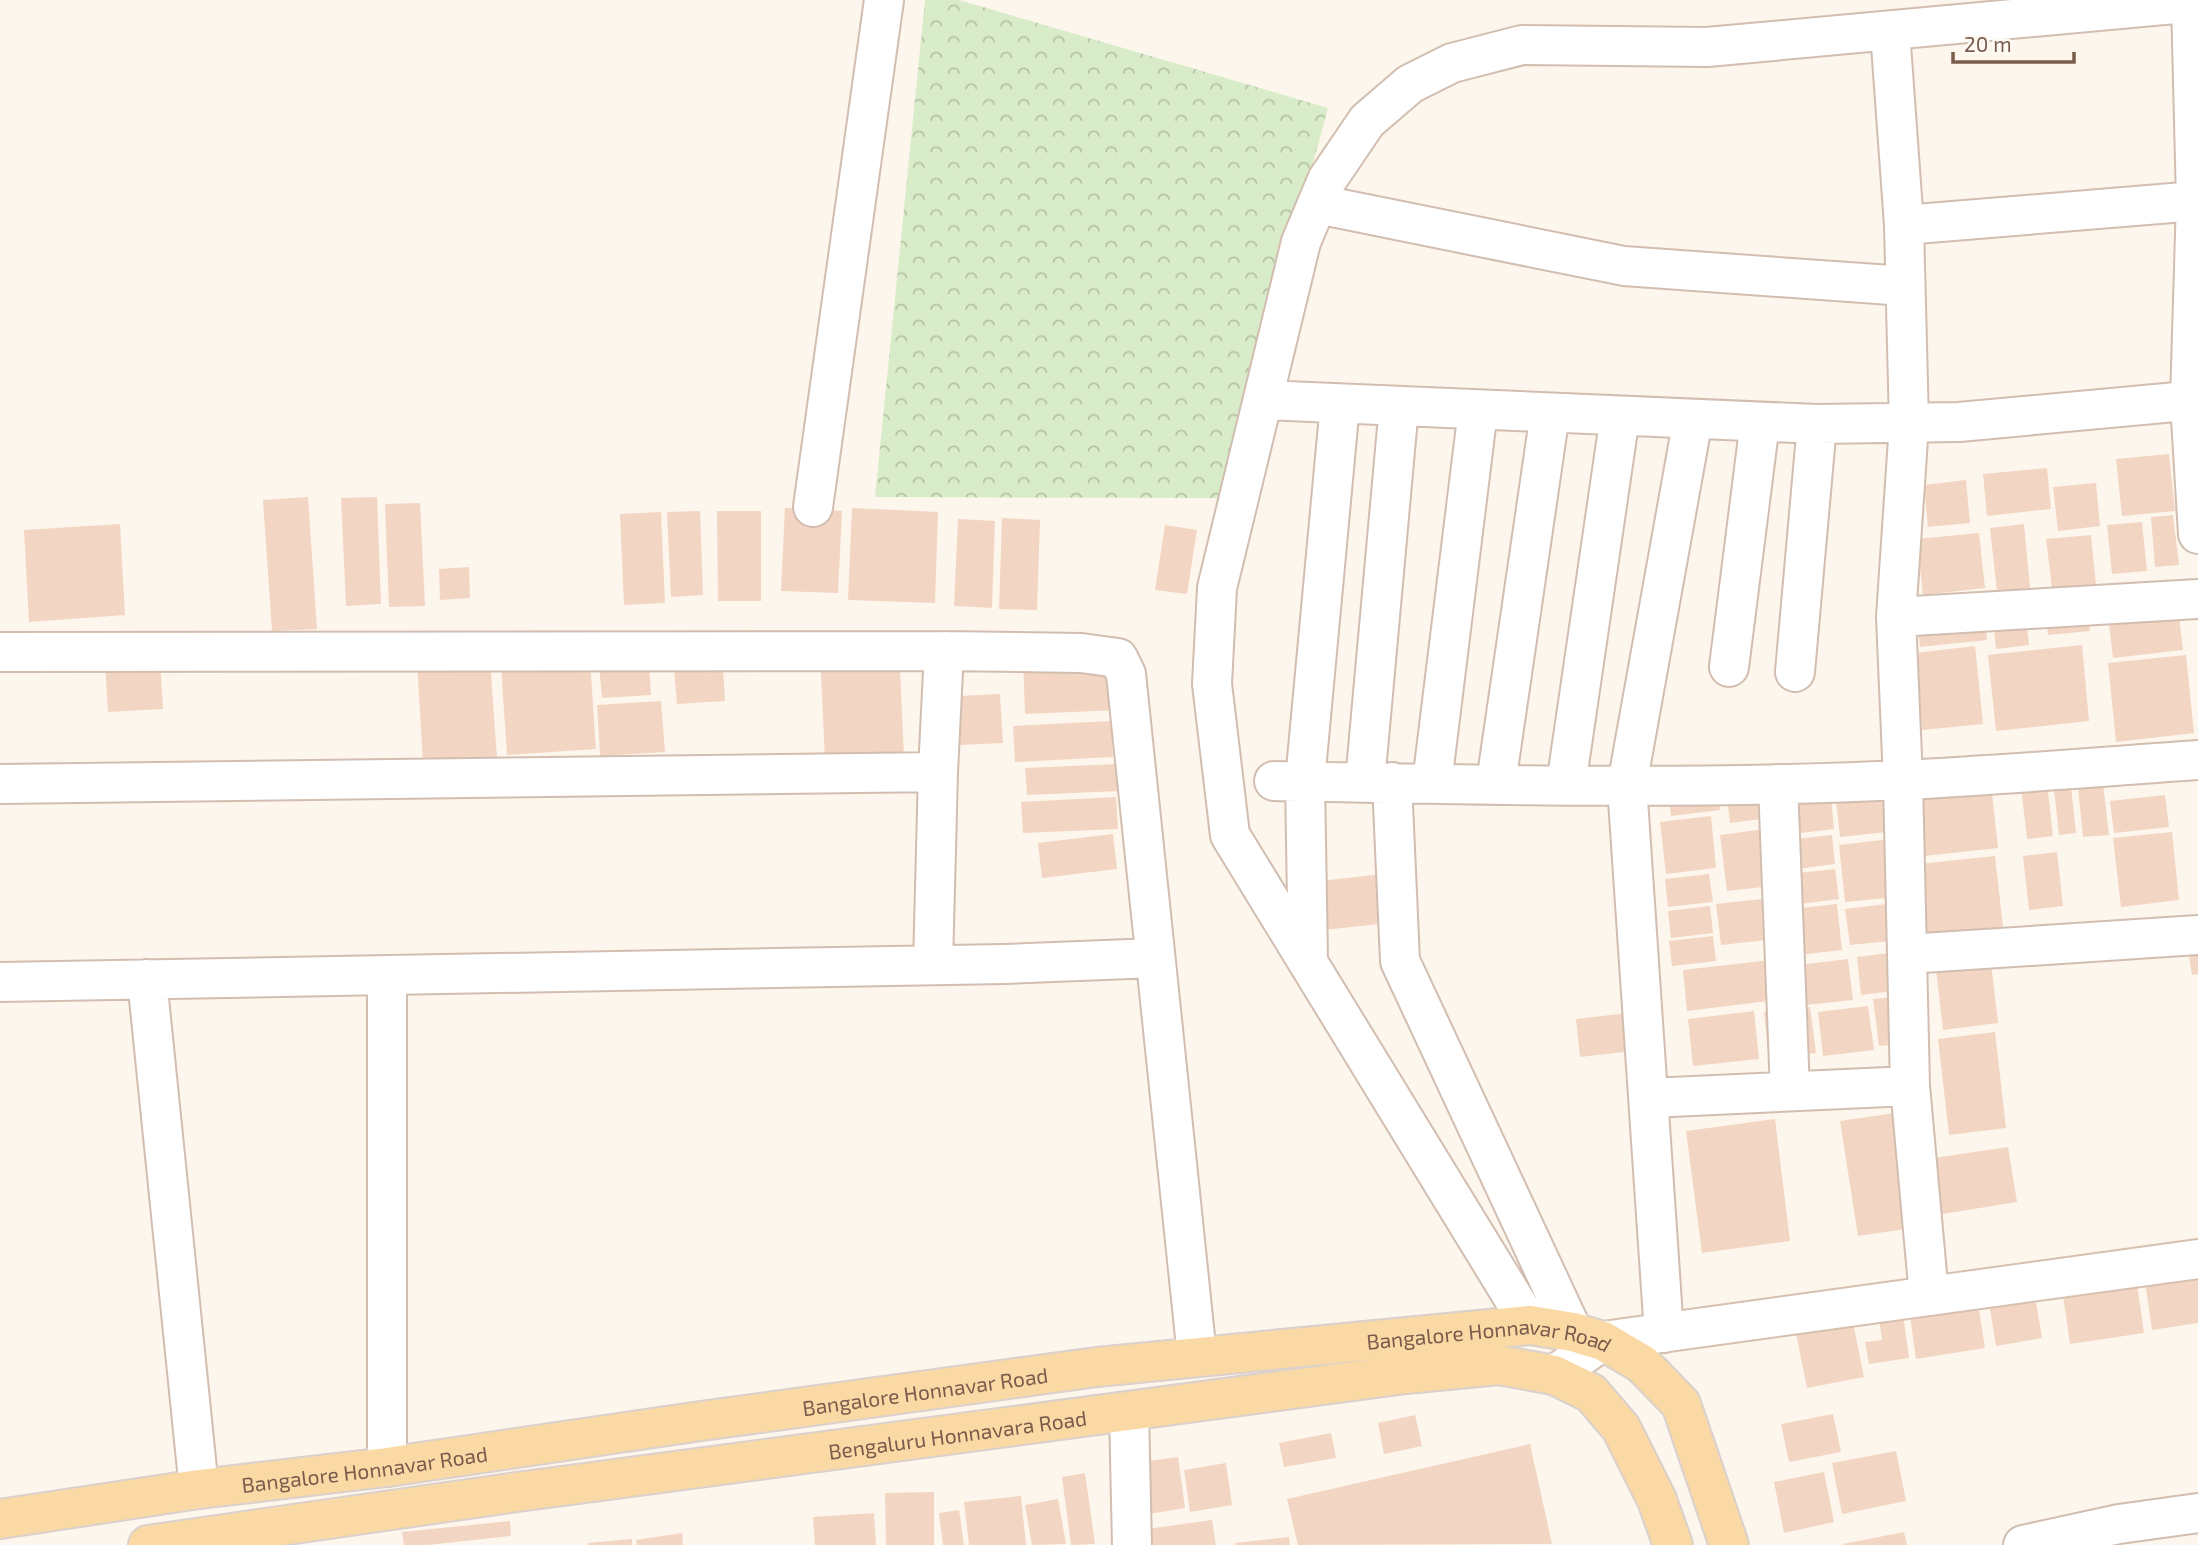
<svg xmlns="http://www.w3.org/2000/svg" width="2198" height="1545" font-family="'Exo 2',sans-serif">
  <defs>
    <pattern id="park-crowns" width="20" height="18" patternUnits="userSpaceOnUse" patternTransform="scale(1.75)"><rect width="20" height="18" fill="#d8ecc9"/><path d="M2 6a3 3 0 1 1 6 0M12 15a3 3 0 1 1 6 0" fill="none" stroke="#b4c2a5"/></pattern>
  </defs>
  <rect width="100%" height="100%" fill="#fdf6ec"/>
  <path fill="url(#park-crowns)" d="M925 0H959L1328 108 1221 498 875 497Z"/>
  <path fill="#f3d5c3" d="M2169 454 2175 511 2122 516 2116 459Z
    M2047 468 2051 509 1987 516 1983 474Z
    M1966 480 1970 523 1928 527 1924 485Z
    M2096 483 2100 526 2058 531 2053 487Z
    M308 497 317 629 272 631 263 500Z
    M377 497 381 604 346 606 341 498Z
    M420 503 425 606 389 607 385 504Z
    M785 508 842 511 838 593 781 591Z
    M852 508 938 512 935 603 848 600Z
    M700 511 703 595 671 597 667 512Z
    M717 511H761V601H718Z
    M661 512 665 603 624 605 620 514Z
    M2173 515 2179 565 2155 567 2151 517Z
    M1002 518 1040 520 1037 610 999 609Z
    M958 519 995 521 992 608 954 606Z
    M2142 522 2147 571 2112 574 2107 525Z
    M120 524 125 615 29 622 24 530Z
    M2024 524 2030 588 1997 592 1990 528Z
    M1165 525 1197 530 1187 594 1155 590Z
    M1979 533 1985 588 1923 595 1917 539Z
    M2091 535 2096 585 2052 589 2046 539Z
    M469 567 470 598 440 600 439 569Z
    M2175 583 2183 650 2113 658 2105 590Z
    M2086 596 2090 631 2048 635 2044 600Z
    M2024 604 2029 645 1996 649 1992 607Z
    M1984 606 1987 640 1920 647 1917 613Z
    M2082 645 2089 721 1996 731 1988 655Z
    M1975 646 1983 724 1922 730 1915 653Z
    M899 647 904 757 825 761 820 651Z
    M722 654 725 701 677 704 673 658Z
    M1116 654 1119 710 1025 714 1023 658Z
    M2186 655 2194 733 2116 742 2108 663Z
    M490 658 497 758 423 763 417 662Z
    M160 659 163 709 108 712 105 663Z
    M590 660 596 749 507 755 501 666Z
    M649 661 651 695 602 698 599 665Z
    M1000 694 1003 743 941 746 939 697Z
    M661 701 665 752 600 756 597 705Z
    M1111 721 1113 757 1015 762 1013 726Z
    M1117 764 1119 791 1027 795 1025 768Z
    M2069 769 2076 833 2059 835 2052 771Z
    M1771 774 1776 817 1730 823 1725 780Z
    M2046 774 2053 836 2027 839 2020 778Z
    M2102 775 2109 835 2083 837 2077 778Z
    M1990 776 1998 848 1915 857 1907 785Z
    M1829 777 1834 829 1784 835 1778 782Z
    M1890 777 1896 831 1840 837 1834 783Z
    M1717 778 1720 810 1671 816 1667 784Z
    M2165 795 2169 827 2114 833 2110 801Z
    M1116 797 1118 829 1023 833 1021 802Z
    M1711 816 1716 868 1666 874 1660 822Z
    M1765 829 1772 886 1727 891 1720 835Z
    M2172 832 2179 900 2121 907 2113 838Z
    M1113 834 1117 869 1042 878 1038 843Z
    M1832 835 1835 864 1789 870 1786 840Z
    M1891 839 1897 897 1845 902 1839 845Z
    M2057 852 2063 906 2029 910 2023 856Z
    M1995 856 2003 927 1918 937 1910 865Z
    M1835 869 1839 899 1785 906 1781 875Z
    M1384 874 1389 923 1324 930 1319 881Z
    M1709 874 1713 902 1668 907 1665 879Z
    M1771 898 1776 939 1721 945 1716 904Z
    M1895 903 1900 940 1850 945 1845 909Z
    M1837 904 1842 950 1789 956 1784 910Z
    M1710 906 1713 933 1671 938 1668 911Z
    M2198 934V974L2192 975 2186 935Z
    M1713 936 1716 961 1672 966 1669 941Z
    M1988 937 1998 1023 1943 1030 1933 943Z
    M1889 953 1893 991 1861 995 1857 957Z
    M1848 959 1853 1000 1787 1007 1782 967Z
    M1771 960 1776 1000 1687 1011 1683 970Z
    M1915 995 1921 1042 1879 1046 1873 999Z
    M1868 1006 1874 1050 1823 1056 1818 1012Z
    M1810 1007 1816 1053 1769 1059 1764 1012Z
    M1646 1011 1651 1049 1580 1057 1576 1019Z
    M1754 1011 1759 1059 1693 1066 1688 1019Z
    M1995 1032 2006 1128 1949 1135 1938 1039Z
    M1908 1111 1926 1226 1858 1236 1840 1121Z
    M1775 1119 1790 1241 1702 1253 1686 1131Z
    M2008 1147 2017 1202 1930 1216 1921 1160Z
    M2198 1273V1323L2152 1330 2145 1282Z
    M2136 1277 2144 1333 2070 1344 2062 1289Z
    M2034 1290 2042 1338 1996 1346 1988 1297Z
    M1977 1298 1985 1348 1916 1359 1909 1309Z
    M1903 1314 1909 1358 1869 1364 1865 1342 1882 1340 1879 1318Z
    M1853 1322 1864 1377 1807 1388 1796 1333Z
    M1833 1414 1841 1452 1789 1462 1781 1424Z
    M1415 1415 1422 1446 1384 1454 1378 1423Z
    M1331 1433 1336 1458 1284 1467 1279 1443Z
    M1530 1444 1552 1544 1298 1545 1287 1499Z
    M1896 1451 1906 1501 1842 1514 1832 1463Z
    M1178 1457 1185 1508 1143 1515 1135 1463Z
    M1226 1463 1232 1505 1190 1512 1184 1470Z
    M1824 1472 1834 1522 1784 1533 1774 1482Z
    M1085 1473 1095 1544 1071 1545 1062 1477Z
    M934 1492V1545H886L885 1493Z
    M1021 1496 1026 1545H969L964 1502Z
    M1058 1499 1066 1544 1032 1545 1025 1505Z
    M959 1510 964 1545H943L939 1513Z
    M874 1513 876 1545H815L813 1517Z
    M1212 1520 1216 1545H1150L1147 1529Z
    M510 1521 511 1536 428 1545H404L402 1532Z
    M1904 1532 1907 1545H1843V1544Z
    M682 1533 683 1545H637L636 1540Z
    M1289 1537 1290 1545H1235V1543Z
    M632 1539V1545H588V1543Z"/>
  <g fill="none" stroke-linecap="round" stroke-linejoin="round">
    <g stroke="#d1beb0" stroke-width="42">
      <path id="street" d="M2191 0 2196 201 2190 401 2198 534
        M1890 31 1904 225 1909 424 1896 617 1903 780 1910 1086 1929 1296
        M1317 204 1624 266 1905 286
        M1904 225 2196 201
        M1264 400 1817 424 1959 422 2198 400
        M813 507 884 0
        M1896 617 2198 599
        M0 652 944 651 1081 653 1118 658 1126 674 1197 1356
        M1729 667 1760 422
        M1795 672 1817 424
        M938 772 944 651
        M1274 781C1483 785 1693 790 1903 780 2001 775 2100 767 2198 760
        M1365 782 1399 406
        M1392 782 1400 961 1573 1332
        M1432 783 1478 410
        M1496 783 1550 413
        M0 784 938 772 933 965
        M1778 784 1790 1091
        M1566 785 1620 416
        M1907 954 2198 935
        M1308 960 1305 781 1340 404
        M387 975V1467
        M147 979 199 1489
        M0 982 1005 964 1155 958
        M1649 1098 1910 1086
        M1530 1325 1230 835 1212 684 1217 588 1301 242 1327 180 1367 121 1410 84 1452 63 1522 45 1707 47 2198 2
        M1664 1333 1627 785 1693 419
        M1129 1412 1132 1545
        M2023 1545 2119 1524 2198 1513"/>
    </g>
    <g stroke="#d6c0b0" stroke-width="42">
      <path id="secondary" d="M1554 1375 1603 1341 2198 1259"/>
    </g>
    <g stroke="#dad1cd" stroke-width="42">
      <g id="primary">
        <path id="s1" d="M0 1519 199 1489 387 1467 694 1422 1097 1367 1530 1325 1573 1332 1603 1341 1642 1364 1681 1404 1729 1545"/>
        <path id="s2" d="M148 1545 510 1493 1406 1374 1499 1365 1554 1375 1591 1393 1621 1428 1657 1500 1673 1545"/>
      </g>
    </g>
    <use href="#street" stroke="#fff" stroke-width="38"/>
    <use href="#secondary" stroke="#fff" stroke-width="38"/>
    <use href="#primary" stroke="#fbd9a5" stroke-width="38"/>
  </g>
  <g text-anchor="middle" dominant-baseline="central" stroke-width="5" stroke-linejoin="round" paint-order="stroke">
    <g font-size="21" fill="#7a5c4d" stroke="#fffaf3">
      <text stroke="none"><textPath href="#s1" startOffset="1502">Bangalore Honnavar Road</textPath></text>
      <text stroke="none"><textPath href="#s1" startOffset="934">Bangalore Honnavar Road</textPath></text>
      <text stroke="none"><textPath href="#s2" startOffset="817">Bengaluru Honnavara Road</textPath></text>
      <text stroke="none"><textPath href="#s1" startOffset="368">Bangalore Honnavar Road</textPath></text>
    </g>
  </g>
  <path d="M1953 52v10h121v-10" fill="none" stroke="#7a5c4d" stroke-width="3.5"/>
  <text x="1964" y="52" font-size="21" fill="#7a5c4d" stroke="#fffaf3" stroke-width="5" paint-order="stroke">20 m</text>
</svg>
